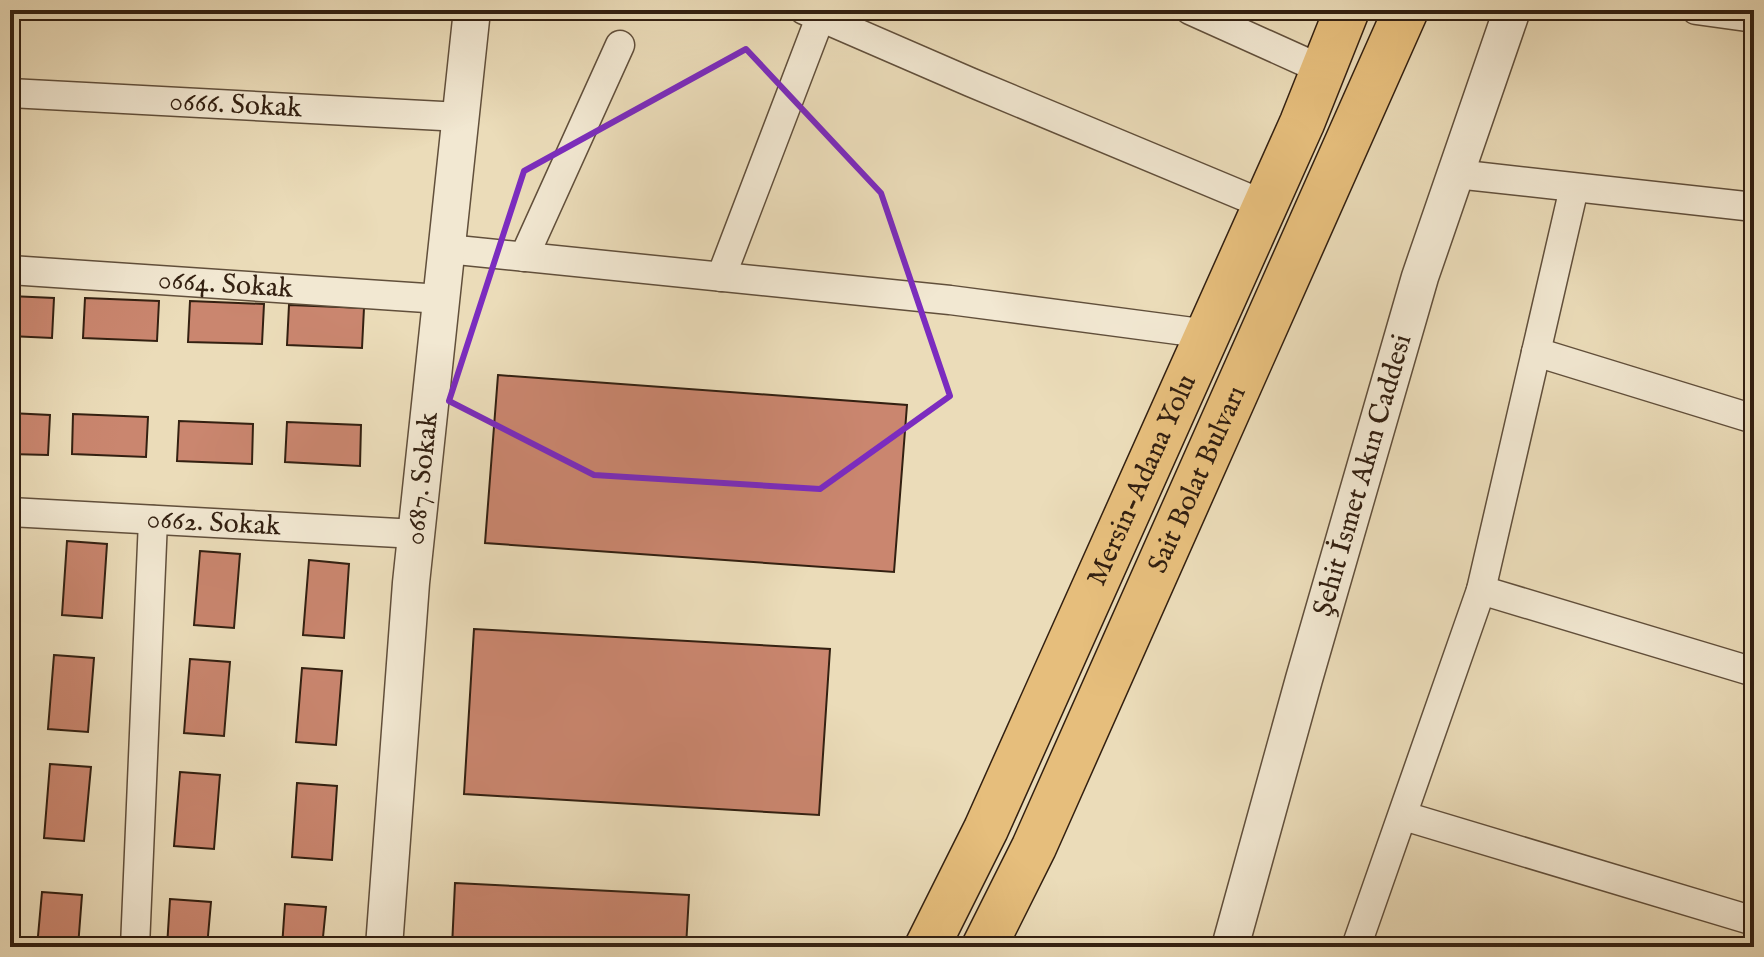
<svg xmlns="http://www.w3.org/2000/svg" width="1764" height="957" font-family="'IM FELL English',serif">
  <rect width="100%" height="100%" fill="#ebdcb9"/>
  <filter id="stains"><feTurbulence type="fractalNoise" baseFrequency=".0025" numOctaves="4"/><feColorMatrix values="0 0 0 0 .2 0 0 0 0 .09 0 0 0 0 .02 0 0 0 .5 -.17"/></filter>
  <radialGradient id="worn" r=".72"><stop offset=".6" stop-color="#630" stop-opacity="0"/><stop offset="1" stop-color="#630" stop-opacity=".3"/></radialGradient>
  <path fill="#ca866f" stroke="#332011" stroke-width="2" d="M10 296 54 298 52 338 10 336Z
    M85 298 159 301 157 341 83 338Z
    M190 301 264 304 262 344 188 342Z
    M289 305 364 308 362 348 287 345Z
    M498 375 907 405 894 572 485 543Z
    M10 413 50 415 48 455 10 454Z
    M73 414 148 417 146 457 72 454Z
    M179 421 253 424 252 464 177 461Z
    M287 422 361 425 360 466 285 462Z
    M67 541 107 544 102 618 62 615Z
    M200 551 240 554 234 628 194 625Z
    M309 560 349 564 344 638 303 635Z
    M474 629 830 649 819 815 464 794Z
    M54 655 94 658 88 732 48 729Z
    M190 659 230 662 224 736 184 733Z
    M302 668 342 671 336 745 296 742Z
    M50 764 91 767 84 841 44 838Z
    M180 772 220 775 214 849 174 846Z
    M297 783 337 786 332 860 292 857Z
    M455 883 689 895 686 947H452Z
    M42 892 82 895 78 947H37Z
    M170 899 211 902 207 947H167Z
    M285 904 326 907 322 947H282Z"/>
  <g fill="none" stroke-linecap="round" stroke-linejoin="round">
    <g stroke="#614f3b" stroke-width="31">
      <g id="minor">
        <path d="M804 10 970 82 1265 205"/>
        <path d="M1190 10 1323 70"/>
        <path d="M1696 10 1754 18"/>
        <path id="s1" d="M10 93 461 117"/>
        <path d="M1456 174 1754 207"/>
        <path d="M447 249 950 300 1208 334"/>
        <path d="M524 257 620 45"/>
        <path id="s2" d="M10 270 441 299"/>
        <path d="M721 277 823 10"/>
        <path d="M1536 352 1754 419"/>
        <path id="s3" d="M10 512 417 534"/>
        <path d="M1481 590 1754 672"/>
        <path d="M1404 816 1754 921"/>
        <path d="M135 947 153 520"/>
        <path d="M1356 947 1481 590 1574 188"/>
      </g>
    </g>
    <g stroke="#614f3b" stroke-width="39">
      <g id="tertiary">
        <path id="s4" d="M384 947 411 583 472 10"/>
        <path id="s5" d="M1230 947 1304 679 1420 277 1512 10"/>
      </g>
    </g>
    <g stroke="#332011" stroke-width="47">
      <g id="trunk">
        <path id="s6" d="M927 947 986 829 1302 123 1347 10"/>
        <path id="s7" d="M984 947 1034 847 1406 10"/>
      </g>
    </g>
    <use href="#minor" stroke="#f2e8d2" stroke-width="28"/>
    <use href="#tertiary" stroke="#f2e8d2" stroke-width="36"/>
    <use href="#trunk" stroke="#e6be7c" stroke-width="44"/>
  </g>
  <path fill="none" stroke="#7b2cbf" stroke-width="6" stroke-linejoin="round" d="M746 49 881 193 950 396 820 489 594 475 449 401 524 171Z"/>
  <g text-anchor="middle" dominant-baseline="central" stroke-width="8" stroke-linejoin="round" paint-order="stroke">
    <g font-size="28" fill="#332011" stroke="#f2e8d2">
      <text stroke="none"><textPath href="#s1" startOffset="226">0666. Sokak</textPath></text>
      <text stroke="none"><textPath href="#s2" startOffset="216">0664. Sokak</textPath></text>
      <text stroke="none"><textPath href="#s5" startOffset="490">Şehit İsmet Akın Caddesi</textPath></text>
      <text stroke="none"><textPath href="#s4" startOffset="470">0687. Sokak</textPath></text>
      <text stroke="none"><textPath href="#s7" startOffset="514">Sait Bolat Bulvarı</textPath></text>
      <text stroke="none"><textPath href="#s6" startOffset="514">Mersin-Adana Yolu</textPath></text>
      <text stroke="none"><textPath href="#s3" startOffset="204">0662. Sokak</textPath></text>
    </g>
  </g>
  <rect width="1764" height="957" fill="none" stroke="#ebdcb9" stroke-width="40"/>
  <rect x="12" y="12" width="1740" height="933" fill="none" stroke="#332011" stroke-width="4"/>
  <rect x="20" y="20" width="1724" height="917" fill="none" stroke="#332011" stroke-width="2"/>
  <rect width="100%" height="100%" filter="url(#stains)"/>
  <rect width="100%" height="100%" fill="url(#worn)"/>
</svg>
